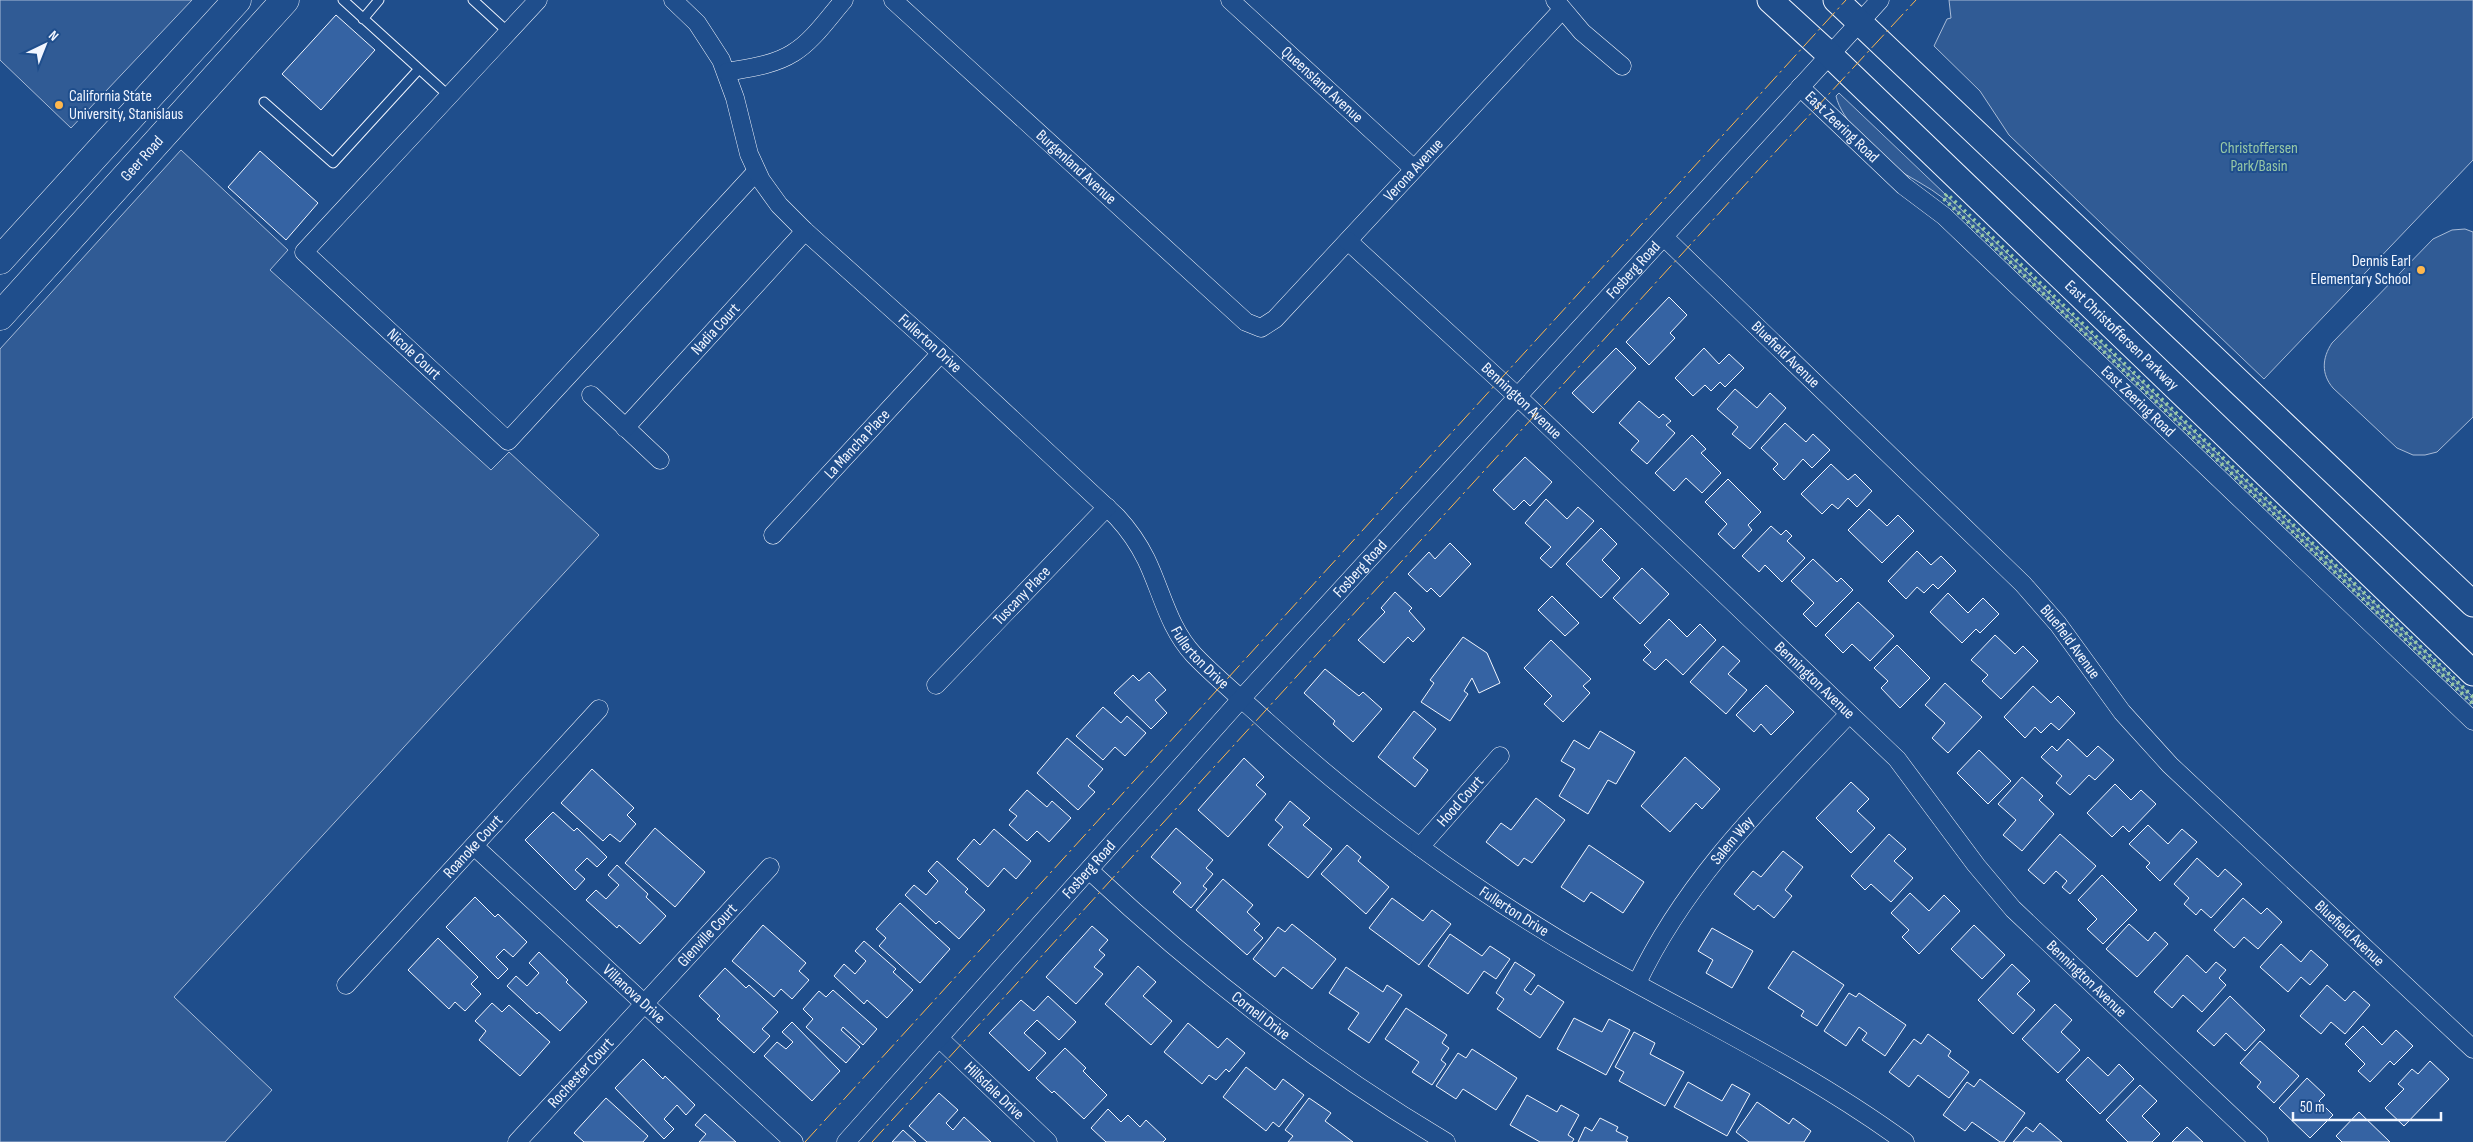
<svg xmlns="http://www.w3.org/2000/svg" width="2473" height="1142" font-family="'Sofia Sans Condensed',sans-serif">
  <rect width="100%" height="100%" fill="#1f4e8c"/>
  <path fill="#305b95" stroke="#a8bbd7" d="M0 0H192L71 128 0 60Z
    M1949 0H2473V160L2264 379 2009 135 1980 91 1934 46 1947 19 1951 18Z
    M1839 93 2473 697V704L1943 198C1928 186 1910 178 1894 167 1875 152 1841 120 1836 96Z
    M181 150 288 250 270 270 491 470 509 452 599 535 174 997 272 1090 225 1142H0V349Z
    M2465 229 2473 232V417L2437 452 2425 455H2413L2397 448 2333 388C2321 374 2322 358 2332 343L2433 239 2452 230Z"/>
  <path fill="#3563a3" stroke="#f2f6ff" d="M336 15 375 50 321 110 282 74Z
    M260 151 318 203 286 240 228 187Z
    M1669 297 1687 315 1670 333 1675 338 1649 365 1626 342Z
    M1616 348 1636 368 1593 413 1572 393Z
    M1704 348 1719 364 1729 354 1744 368 1725 387 1720 382 1711 391 1705 385 1693 396 1675 378Z
    M1735 389 1757 408 1770 393 1786 408 1750 449 1732 434 1738 427 1717 409Z
    M1639 401 1659 418 1663 414 1671 421 1666 425 1675 433 1647 464 1631 450 1639 441 1619 423Z
    M1785 423 1806 442 1813 434 1830 450 1812 468 1803 459 1784 480 1773 469 1778 464 1761 448Z
    M1692 435 1706 449 1701 453 1721 473 1702 493 1686 478 1674 491 1655 473Z
    M1525 457 1552 482 1530 506 1524 500 1514 510 1493 490Z
    M1831 464 1848 480 1855 474 1872 491 1857 507 1848 498 1838 509 1832 504 1822 514 1801 494Z
    M1728 479 1761 512 1748 525 1752 530 1734 549 1718 534 1727 524 1705 502Z
    M1546 499 1567 519 1578 507 1594 521 1551 568 1540 558 1551 547 1525 523Z
    M1869 509 1887 526 1898 515 1914 531 1882 563 1848 530Z
    M1771 526 1781 535 1786 530 1792 536 1787 541 1805 558 1782 582 1765 565 1759 572 1742 556Z
    M1601 528 1617 544 1602 560 1620 578 1601 598 1566 564Z
    M1450 543 1471 564 1440 597 1431 588 1427 592 1408 574 1429 552 1435 559Z
    M1917 551 1931 565 1941 556 1956 571 1938 589 1933 584 1924 593 1917 587 1906 599 1888 581Z
    M1813 559 1837 582 1841 578 1853 590 1816 627 1803 614 1814 603 1791 581Z
    M1642 568 1669 594 1640 624 1613 598Z
    M1395 592 1412 608 1409 611 1425 629 1413 642 1408 637 1384 663 1358 640 1385 612 1381 608Z
    M1948 593 1968 613 1983 598 1999 614 1980 633 1976 629 1962 643 1930 612Z
    M1552 596 1579 623 1565 636 1538 610Z
    M1858 602 1894 636 1870 661 1852 644 1843 653 1825 635Z
    M1669 619 1687 637 1700 624 1716 640 1683 675 1666 659 1655 670 1643 660 1651 652 1644 645Z
    M1995 635 2015 654 2023 646 2038 661 2001 699 1982 681 1988 675 1971 660Z
    M1463 637 1487 653 1500 683 1479 693 1472 678 1464 691 1468 694 1450 721 1421 702 1434 683 1430 680Z
    M1551 640 1591 679 1583 686 1590 693 1563 722 1544 704 1552 696 1524 668Z
    M1897 645 1930 678 1900 708 1881 688 1888 681 1874 668Z
    M1723 646 1740 661 1728 674 1747 690 1726 714 1690 682Z
    M1325 669 1359 696 1363 692 1382 709 1353 742 1333 724 1335 721 1304 693Z
    M1149 672 1166 690 1155 700 1167 713 1151 729 1114 693 1133 675 1139 681Z
    M1945 683 1982 717 1948 753 1932 738 1945 723 1925 705Z
    M1766 685 1794 712 1771 735 1761 724 1754 732 1736 715Z
    M2033 686 2051 703 2058 696 2075 713 2059 730 2051 723 2041 733 2035 727 2025 738 2004 717Z
    M1103 707 1121 723 1127 716 1146 733 1125 756 1115 747 1103 760 1076 736Z
    M1414 711 1436 729 1413 758 1428 770 1415 787 1378 757Z
    M1600 731 1635 752 1616 784 1608 780 1588 814 1559 796 1575 769 1561 761 1574 740 1589 749Z
    M1067 738 1103 769 1088 786 1095 792 1078 810 1037 773Z
    M2068 739 2087 757 2098 746 2114 760 2095 780 2089 775 2070 795 2056 783 2062 776 2041 757 2052 746 2057 751Z
    M1979 750 2011 781 1988 804 1957 773Z
    M1685 757 1720 789 1702 809 1696 803 1670 832 1641 806Z
    M1244 758 1264 777 1256 785 1266 794 1228 837 1198 810Z
    M592 769 634 808 627 815 636 824 620 842 610 834 603 841 561 803Z
    M2022 777 2043 796 2039 800 2054 814 2022 851 2003 835 2016 820 1998 804Z
    M1851 782 1869 799 1857 811 1875 828 1851 853 1816 818Z
    M2115 784 2131 800 2141 790 2156 804 2129 832 2123 826 2112 837 2087 813Z
    M1027 790 1047 807 1052 801 1071 818 1049 842 1037 831 1027 841 1009 825 1017 816 1009 810Z
    M1536 798 1565 820 1532 863 1524 858 1518 866 1486 842 1501 823 1511 830Z
    M1290 801 1310 818 1303 825 1332 849 1308 878 1268 845 1283 827 1275 820Z
    M553 812 574 831 577 828 607 857 597 867 587 858 575 870 585 879 575 890 525 840Z
    M2148 825 2168 844 2182 829 2197 842 2160 881 2146 867 2150 863 2129 844Z
    M655 828 705 872 675 907 625 863Z
    M1176 828 1213 860 1206 868 1213 874 1203 886 1207 889 1191 908 1173 892 1181 883 1151 857Z
    M994 829 1031 861 1016 879 1004 868 988 887 957 859 974 839 980 845Z
    M1889 834 1906 849 1894 861 1913 878 1891 902 1871 884 1865 890 1851 876Z
    M2060 834 2096 866 2070 894 2062 887 2067 881 2056 871 2044 884 2028 870Z
    M1347 845 1361 857 1358 861 1389 887 1366 914 1321 874Z
    M1589 845 1644 882 1623 913 1591 892 1584 902 1561 887Z
    M1783 851 1803 867 1785 890 1792 896 1774 918 1758 905 1754 910 1734 894 1753 871 1761 877Z
    M2197 858 2218 877 2225 869 2242 884 2211 918 2201 909 2196 915 2184 904 2189 898 2174 884Z
    M937 861 968 889 965 892 985 910 959 939 939 921 936 924 905 895 914 885 926 895 938 881 928 871Z
    M617 865 648 894 646 897 666 916 640 944 619 925 617 928 586 900 596 890 606 899 619 885 608 875Z
    M2102 875 2137 910 2103 944 2087 929 2097 919 2078 900Z
    M1223 879 1253 905 1247 912 1260 924 1254 930 1263 938 1247 955 1196 910Z
    M1910 893 1929 911 1944 895 1960 911 1919 954 1902 937 1909 930 1891 913Z
    M475 897 495 917 498 914 527 942 513 957 504 949 496 957 508 969 498 979 446 927Z
    M1392 898 1423 921 1432 910 1451 924 1419 965 1369 928Z
    M2243 898 2261 914 2267 908 2282 922 2258 949 2244 937 2234 948 2214 930Z
    M900 903 950 949 920 983 879 946 886 938 876 929Z
    M1292 924 1336 959 1312 989 1283 967 1275 977 1253 959 1278 927 1285 932Z
    M2129 924 2148 941 2155 932 2168 944 2137 977 2106 949Z
    M763 925 806 963 799 971 809 980 792 999 781 989 774 997 732 961Z
    M1974 925 2005 955 1982 979 1951 949Z
    M1092 926 1108 940 1099 950 1105 955 1094 967 1103 974 1076 1004 1046 977Z
    M1712 928 1753 951 1732 988 1706 973 1713 960 1698 951Z
    M1450 934 1482 956 1490 946 1510 959 1496 979 1484 971 1468 994 1428 966Z
    M438 938 478 977 471 984 481 994 465 1011 455 1002 449 1009 408 970Z
    M864 941 896 969 893 972 913 990 887 1018 867 1000 864 1004 834 976 844 964 855 974 866 961 855 951Z
    M2281 944 2301 962 2311 950 2328 965 2310 985 2301 977 2288 992 2260 967Z
    M1793 951 1844 985 1817 1026 1801 1016 1804 1011 1768 988Z
    M539 952 568 980 566 982 587 1002 560 1031 539 1012 537 1014 507 986 516 976 527 986 539 973 529 963Z
    M2187 955 2206 973 2216 962 2226 970 2219 978 2226 985 2202 1012 2183 995 2172 1008 2154 992Z
    M1515 962 1535 975 1524 990 1531 995 1538 985 1564 1002 1540 1038 1497 1009 1504 999 1496 993Z
    M2012 964 2030 981 2017 994 2035 1010 2013 1034 1978 1000Z
    M1138 966 1156 982 1143 996 1172 1021 1151 1045 1105 1004Z
    M1346 967 1383 992 1387 985 1402 995 1369 1043 1348 1029 1359 1013 1329 993Z
    M725 968 746 988 749 985 778 1012 762 1029 770 1036 754 1053 717 1019 720 1016 699 996Z
    M2327 985 2345 1001 2354 991 2370 1005 2345 1034 2331 1022 2321 1034 2300 1016Z
    M833 990 877 1029 863 1045 843 1027 841 1030 860 1047 846 1063 806 1027 813 1019 803 1009 819 991 826 997Z
    M1849 993 1856 997 1859 993 1906 1025 1885 1056 1862 1040 1867 1033 1859 1027 1846 1046 1824 1031Z
    M1048 996 1076 1022 1059 1040 1037 1020 1024 1033 1046 1053 1029 1071 989 1033 1021 1000 1034 1011Z
    M2230 996 2265 1030 2245 1051 2226 1033 2214 1046 2197 1031Z
    M492 1003 502 1012 509 1005 550 1042 520 1076 479 1040 486 1031 475 1021Z
    M2055 1004 2072 1020 2061 1032 2080 1050 2058 1073 2022 1039Z
    M1406 1008 1447 1035 1442 1043 1449 1048 1441 1060 1446 1064 1432 1085 1412 1072 1419 1062 1385 1039Z
    M1574 1018 1602 1032 1609 1019 1630 1030 1606 1075 1557 1049Z
    M792 1022 840 1071 812 1101 764 1056 777 1042 786 1049 793 1042 782 1032Z
    M1188 1023 1218 1048 1227 1038 1245 1053 1229 1072 1226 1069 1216 1080 1209 1075 1202 1084 1164 1052Z
    M2363 1026 2382 1045 2396 1030 2413 1046 2394 1065 2390 1061 2370 1082 2358 1071 2365 1064 2345 1044Z
    M1634 1032 1655 1043 1650 1054 1684 1072 1665 1106 1619 1081 1624 1072 1615 1067Z
    M1928 1034 1951 1051 1948 1056 1969 1072 1949 1098 1918 1075 1909 1087 1889 1072 1914 1039 1921 1044Z
    M2260 1041 2299 1076 2274 1103 2257 1087 2261 1082 2240 1063Z
    M1065 1048 1086 1068 1083 1071 1107 1095 1084 1119 1054 1091 1052 1093 1036 1078Z
    M1472 1049 1517 1078 1496 1110 1463 1089 1456 1099 1436 1086 1458 1053 1466 1058Z
    M2088 1057 2108 1076 2119 1064 2134 1079 2100 1114 2066 1080Z
    M643 1059 663 1079 665 1076 695 1105 686 1115 677 1105 664 1119 674 1129 664 1139 615 1088Z
    M2430 1061 2449 1079 2404 1126 2385 1108 2404 1089 2398 1084 2412 1069 2418 1074Z
    M1246 1067 1275 1090 1283 1079 1304 1095 1279 1127 1273 1122 1266 1131 1223 1097Z
    M2307 1078 2325 1095 2319 1101 2333 1115 2310 1138 2279 1108Z
    M1980 1079 2025 1113 2004 1142H2000L1972 1122 1965 1131 1943 1115 1967 1082 1974 1087Z
    M1688 1082 1722 1101 1732 1084 1750 1094 1727 1136 1674 1107Z
    M2140 1085 2157 1101 2142 1116 2160 1134 2152 1142H2128L2106 1120Z
    M939 1093 958 1110 946 1123 953 1130 964 1117 991 1142H927L909 1126Z
    M1527 1095 1557 1112 1561 1105 1579 1115 1568 1135 1574 1139 1572 1142H1540L1510 1125Z
    M606 1098 648 1136 643 1142H584L574 1133Z
    M1309 1098 1331 1113 1325 1121 1353 1142H1288L1293 1136 1285 1130Z
    M1757 1102 1789 1124 1793 1118 1811 1131 1804 1142H1749L1736 1132Z
    M1108 1109 1121 1122 1128 1115 1140 1127 1146 1120 1166 1139 1163 1142H1106L1091 1128Z
    M2359 1112 2390 1142H2342L2336 1136Z
    M705 1114 736 1142H699L706 1134 695 1125Z
    M1600 1118 1618 1127 1616 1131 1628 1137 1626 1141 1628 1142H1578L1585 1127 1592 1131Z
    M2040 1123 2062 1142H2013L2026 1127 2033 1132Z
    M2187 1127 2203 1142H2172Z
    M903 1130 916 1142H892Z"/>
  <g fill="none" stroke-linecap="round" stroke-linejoin="round">
    <g stroke="#f2f6ff" stroke-width="11">
      <path id="lane" d="M343 0 449 96
        M473 0 508 32
        M363 19 379 0
        M264 102 333 163 419 69"/>
    </g>
    <g stroke="#f2f6ff" stroke-width="19">
      <g id="street">
        <path id="s1" d="M538 0 304 252 508 441 756 172"/>
        <path id="s2" d="M673 0 697 23 721 60 735 98 749 154 761 180 779 205 805 231 941 353 1117 517C1128 529 1138 543 1146 559 1162 592 1168 627 1194 655 1216 678 1242 699 1266 721 1367 813 1479 895 1599 963 1702 1021 1809 1072 1905 1142"/>
        <path id="s3" d="M893 0 1246 322 1261 328 1275 319 1562 10"/>
        <path id="s4" d="M1230 0 1414 169"/>
        <path d="M1555 0 1582 32 1622 66"/>
        <path d="M727 72C749 68 774 65 793 53 813 41 829 17 844 0"/>
        <path id="s5" d="M1800 87 1904 186 1944 216 2473 721"/>
        <path id="s6" d="M1664 237 2023 584 2058 624 2122 712 2170 765 2473 1049"/>
        <path id="s7" d="M1348 241 1517 396 1897 759 1976 865 2013 909 2259 1142"/>
        <path d="M591 395 660 460"/>
        <path id="s8" d="M625 428 805 231"/>
        <path id="s9" d="M773 535 941 353"/>
        <path id="s10" d="M936 685 1107 507"/>
        <path id="s11" d="M474 846 794 1142"/>
        <path id="s12" d="M1420 847 1500 756"/>
        <path id="s13" d="M1090 871C1199 973 1317 1065 1446 1142"/>
        <path id="s14" d="M1637 983C1688 876 1769 799 1849 714"/>
        <path id="s15" d="M346 985 599 709"/>
        <path id="s16" d="M940 1039 1048 1142"/>
        <path id="s17" d="M517 1142 770 867"/>
        <path id="s18" d="M846 1142 1241 699 1880 0"/>
      </g>
    </g>
    <g stroke="#f2f6ff" stroke-width="27">
      <g id="secondary">
        <path id="s19" d="M1770 0 1830 55 2473 673"/>
        <path d="M1836 0 2473 604"/>
      </g>
    </g>
    <g stroke="#f2f6ff" stroke-width="29">
      <g id="primary">
        <path d="M0 260 237 0"/>
        <path id="s20" d="M0 316 285 0"/>
      </g>
    </g>
    <use href="#lane" stroke="#1f4e8c" stroke-width="9"/>
    <use href="#street" stroke="#1f4e8c" stroke-width="18"/>
    <use href="#secondary" stroke="#1f4e8c" stroke-width="25"/>
    <use href="#primary" stroke="#1f4e8c" stroke-width="28"/>
    <path stroke="#97c8a6" stroke-width="4" stroke-dasharray="2.5 4" stroke-linecap="butt" d="M2473 697 1947 194 1943 198 2473 704"/>
    <path stroke="#ffb74d" stroke-width="1" stroke-dasharray="18 4 2.5 4" stroke-linecap="butt" d="M805 1142 1846 0
      M872 1142 1753 176 1916 0"/>
  </g>
  <g fill="#ffb74d" stroke="#1f4e8c" stroke-width="2">
    <circle cx="59" cy="105" r="5"/>
    <circle cx="2421" cy="270" r="5"/>
  </g>
  <g text-anchor="middle" dominant-baseline="central" stroke-width="4" stroke-linejoin="round" paint-order="stroke">
    <g font-size="16" fill="#f2f6ff" stroke="#1f4e8c">
      <text stroke="none"><textPath href="#s4" startOffset="125">Queensland Avenue</textPath></text>
      <text stroke="none"><textPath href="#s5" startOffset="58">East Zeering Road</textPath></text>
      <text stroke="none"><textPath href="#s20" startOffset="212">Geer Road</textPath></text>
      <text stroke="none"><textPath href="#s3" startOffset="248">Burgenland Avenue</textPath></text>
      <text stroke="none"><textPath href="#s3" startOffset="714">Verona Avenue</textPath></text>
      <text stroke="none"><textPath href="#s18" startOffset="1175">Fosberg Road</textPath></text>
      <text stroke="none"><textPath href="#s8" startOffset="134">Nadia Court</textPath></text>
      <text stroke="none"><textPath href="#s19" startOffset="486">East Christoffersen Parkway</textPath></text>
      <text stroke="none"><textPath href="#s2" startOffset="440">Fullerton Drive</textPath></text>
      <text stroke="none"><textPath href="#s1" startOffset="494">Nicole Court</textPath></text>
      <text stroke="none"><textPath href="#s6" startOffset="169">Bluefield Avenue</textPath></text>
      <text stroke="none"><textPath href="#s7" startOffset="236">Bennington Avenue</textPath></text>
      <text stroke="none"><textPath href="#s5" startOffset="462">East Zeering Road</textPath></text>
      <text stroke="none"><textPath href="#s9" startOffset="124">La Mancha Place</textPath></text>
      <text stroke="none"><textPath href="#s18" startOffset="770">Fosberg Road</textPath></text>
      <text stroke="none"><textPath href="#s10" startOffset="124">Tuscany Place</textPath></text>
      <text stroke="none"><textPath href="#s6" startOffset="574">Bluefield Avenue</textPath></text>
      <text stroke="none"><textPath href="#s2" startOffset="860">Fullerton Drive</textPath></text>
      <text stroke="none"><textPath href="#s7" startOffset="641">Bennington Avenue</textPath></text>
      <text stroke="none"><textPath href="#s12" startOffset="61">Hood Court</textPath></text>
      <text stroke="none"><textPath href="#s14" startOffset="172">Salem Way</textPath></text>
      <text stroke="none"><textPath href="#s15" startOffset="188">Roanoke Court</textPath></text>
      <text stroke="none"><textPath href="#s18" startOffset="365">Fosberg Road</textPath></text>
      <text stroke="none"><textPath href="#s2" startOffset="1265">Fullerton Drive</textPath></text>
      <text stroke="none"><textPath href="#s6" startOffset="979">Bluefield Avenue</textPath></text>
      <text stroke="none"><textPath href="#s17" startOffset="281">Glenville Court</textPath></text>
      <text stroke="none"><textPath href="#s7" startOffset="1046">Bennington Avenue</textPath></text>
      <text stroke="none"><textPath href="#s11" startOffset="218">Villanova Drive</textPath></text>
      <text stroke="none"><textPath href="#s13" startOffset="224">Cornell Drive</textPath></text>
      <text stroke="none"><textPath href="#s17" startOffset="94">Rochester Court</textPath></text>
      <text stroke="none"><textPath href="#s16" startOffset="75">Hillsdale Drive</textPath></text>
    </g>
    <g font-size="16" fill="#f2f6ff" stroke="#1f4e8c" text-anchor="start">
      <text x="69" y="96">California State<tspan x="69" dy="18">University, Stanislaus</tspan></text>
      <text x="2411" y="261" text-anchor="end">Dennis Earl<tspan x="2411" dy="18">Elementary School</tspan></text>
    </g>
    <g font-size="16" fill="#97c8a6" stroke="#1f4e8c">
      <text x="2259" y="148">Christoffersen<tspan x="2259" dy="18">Park/Basin</tspan></text>
    </g>
  </g>
  <g transform="translate(45 45) rotate(43)" stroke="#1f4e8c" stroke-width="4" paint-order="stroke">
  <path d="M0-4L9 19L0 12L-9 19Z" fill="#f2f6ff"/>
  <text y="-8" font-size="14" font-weight="bold" text-anchor="middle" fill="#f2f6ff">N</text>
  </g>
  <path d="M2293 1112v8h148v-8" fill="none" stroke="#f2f6ff" stroke-width="2.5"/>
  <text x="2300" y="1112" font-size="15" fill="#f2f6ff" stroke="#1f4e8c" stroke-width="4" paint-order="stroke">50 m</text>
</svg>
